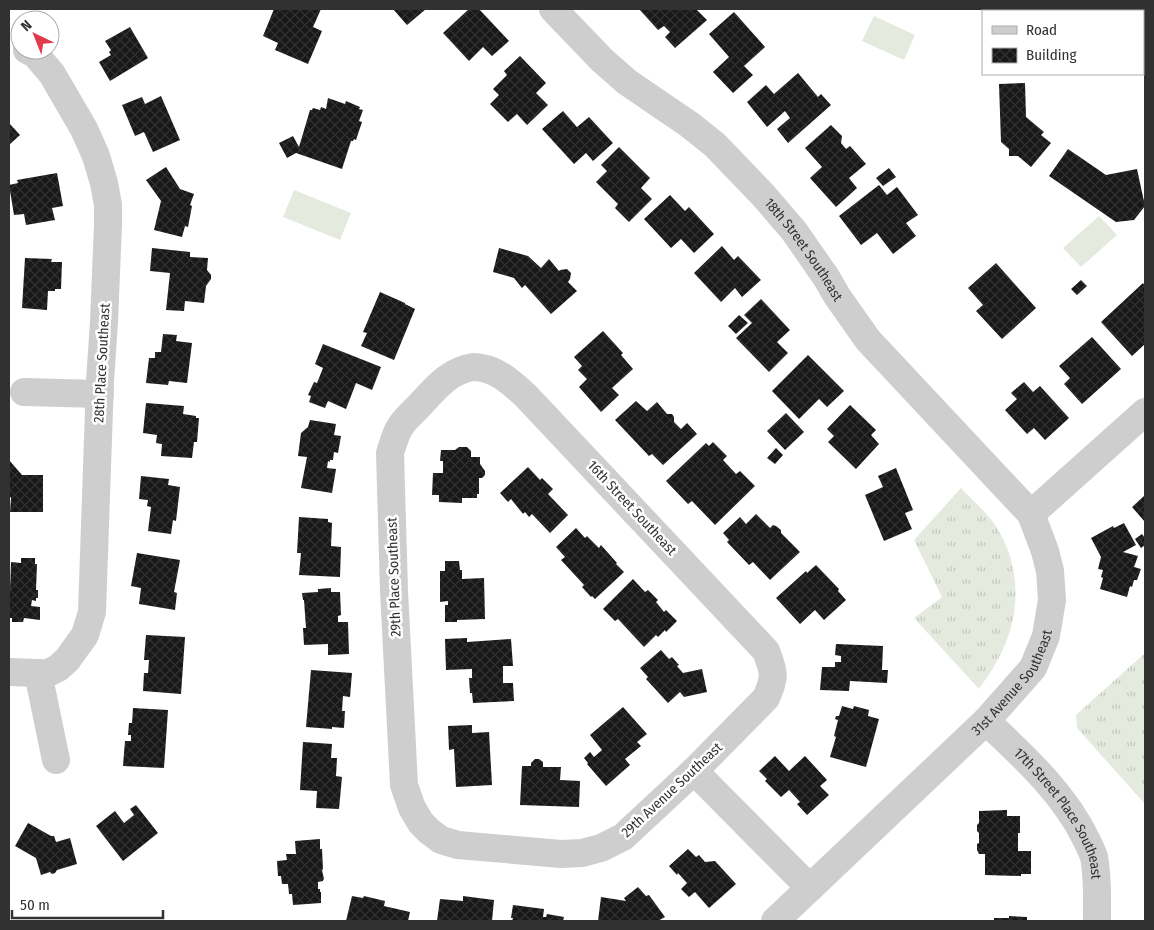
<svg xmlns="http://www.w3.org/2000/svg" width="1154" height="930" font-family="'Fira Sans Condensed',sans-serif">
  <defs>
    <pattern id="grass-tufts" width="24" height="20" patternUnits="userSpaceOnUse" patternTransform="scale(1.25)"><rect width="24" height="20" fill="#e4eadd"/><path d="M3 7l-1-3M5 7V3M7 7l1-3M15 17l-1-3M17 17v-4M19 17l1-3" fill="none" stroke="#c4c9be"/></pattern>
    <pattern id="building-cross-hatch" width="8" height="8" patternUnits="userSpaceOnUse" patternTransform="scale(1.25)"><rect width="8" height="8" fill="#181818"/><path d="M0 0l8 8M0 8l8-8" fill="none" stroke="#313131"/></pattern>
  </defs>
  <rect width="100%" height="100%" fill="#fff"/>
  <path fill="url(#grass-tufts)" d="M961 488C971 499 984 510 993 522 1020 560 1022 608 1003 649 997 663 988 676 979 689L914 618 942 597 914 540Z
    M1145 653V804L1077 728 1076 715Z"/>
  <path fill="#e4eadd" d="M874 16 915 35 904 60 862 41Z
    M294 190 351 213 340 240 283 217Z
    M1099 216 1117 235 1081 267 1063 248Z"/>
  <path fill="url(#building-cross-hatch)" d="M274 9H321L313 27 322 31 308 64 275 50 278 43 263 36Z
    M393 9H426L407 25Z
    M469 9H479L509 41 492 56 483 47 469 61 443 33Z
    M639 9H696L707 20 675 48 665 37 670 32 664 26 658 30Z
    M734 12 765 47 744 66 753 75 733 93 713 72 729 57 709 34Z
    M130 27 148 58 110 81 99 62 111 55 109 52 111 50 105 41Z
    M520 56 546 83 536 93 548 105 527 125 517 114 508 122 490 104 499 95 493 89 507 75 504 71Z
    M798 73 818 97 821 94 831 105 788 143 777 129 790 118 785 111 767 127 747 102 766 85 774 94Z
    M1025 83 1026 117 1044 132 1041 135 1051 143 1031 167 1018 156H1009V149L1001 142 999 84Z
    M161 96 180 140 153 152 144 132 135 136 122 105 142 97 145 104Z
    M328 98 345 104 346 101 360 107 359 109 363 110 359 121 362 122 356 140 354 139 353 141H351L342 169 296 153 287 158 279 143 293 136 299 147 310 110H312L313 108 320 110 321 107 326 109Z
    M563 111 577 127 589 117 613 143 593 161 586 153 574 164 542 129Z
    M9 123 20 135 9 145Z
    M831 125 842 136 841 143 846 149 850 146 866 164 849 178 857 188 836 207 810 178 822 167 805 148Z
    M619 147 650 178 641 188 652 199 629 222 615 208 618 204 596 182 607 171 601 165Z
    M1068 149 1106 175 1137 169 1145 206 1134 220 1116 222 1049 176Z
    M166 167 180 189 194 194 190 205 192 206 188 227 185 226 182 237 154 230 161 201 146 180Z
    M889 168 896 177 883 186 876 178Z
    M57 173 63 206 52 208 55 220 26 225 24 214 14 215 9 185 18 183 17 180Z
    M879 185 887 195 897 187 918 215 906 223 916 236 893 254 877 233 861 245 839 216Z
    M670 195 685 211 689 207 714 234 694 253 681 239 671 248 644 219Z
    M722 246 734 260 738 256 761 280 742 297 735 288 721 302 694 273Z
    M152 248 190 252V257L208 258 207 270 211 275V279L206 286 204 303 185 301 184 311 166 310 170 273 150 271Z
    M499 248 528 256 541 268 549 259 559 271 560 270 567 269 571 273 570 279 568 282 577 291 551 314 525 285 522 288 514 278 493 272Z
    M25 258 52 259 51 262H62L61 289H55V291H48L47 310 22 308Z
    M996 263 1036 308 1002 339 976 311 983 305 968 288Z
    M1081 280 1087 286 1077 295 1071 289Z
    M1143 283 1145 286V344L1132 356 1101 322Z
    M380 292 405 303V304L415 309 394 360 361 346 367 333 363 332Z
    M761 299 790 330 777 342 788 353 769 372 736 338 752 323 744 315Z
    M739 315 748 323 736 334 728 326Z
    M603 331 623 353 621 355 633 369 612 388 619 395 601 412 579 387 587 379 578 370 582 366 574 357Z
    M163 334 177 335 176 341 192 343 187 383 169 381 168 385 146 383 149 358H155V352H161Z
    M1092 337 1121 369 1082 404 1064 384 1070 378 1059 366Z
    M323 344 381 367 372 390 356 383 346 409 328 401 325 408 309 402 311 396 308 395 314 382 317 383 323 368 315 364Z
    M808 355 844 391 827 407 819 399 799 419 772 391Z
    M1024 382 1033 392 1040 386 1069 418 1045 440 1034 428 1027 434 1005 410 1017 399 1011 393Z
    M636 401 647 411 657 402 667 414H672L674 417V422L681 429 687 423 697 434 663 465 652 454 649 456 615 420Z
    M146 403 184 406 183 414 196 416V418H199L197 442H194L192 458 161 456 162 444 156 443 157 435 143 433Z
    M850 405 876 430 871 435 879 444 856 469 828 442 834 436 827 429Z
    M786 413 804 432 785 450 767 431Z
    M310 420 336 424 334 435 341 436 338 453 334 452 333 460H330V462L328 461 327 468 336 469 332 493 301 488 307 457 298 456 301 433 308 427Z
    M713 442 727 456 723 460 736 474 740 471 755 486 715 525 692 501 688 504 666 481 706 443 709 446Z
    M459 447H467L471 451V457H480V464L485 471V475L482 478H479V494H477V498H462V503L439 502V495H432L433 473H443V461H440L441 450H455Z
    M776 448 783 455 775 464 767 458Z
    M9 460 22 475H43V512H10L11 498 9 495Z
    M528 467 540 480 542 478 553 489 548 494 568 515 550 533 532 514 529 517 525 512 523 514 511 499 508 502 500 493Z
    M896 468 913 510 905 513 912 529 884 541 865 495 883 487 878 476Z
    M141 476 169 479 168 485 180 487 176 521 173 520 171 534 148 531 151 507 147 506 148 500 139 499Z
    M1145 495V522L1132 507Z
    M756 514 770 528 773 525 776 526 781 530V533L800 552 770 580 753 562 749 565 727 542 729 540 723 533 740 517 746 524Z
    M299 517 328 519V522L332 523 331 546 341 547 340 577 299 575 301 553H297Z
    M1124 523 1136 545 1123 552 1138 556 1134 567 1141 569 1137 580H1134L1132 587 1130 586 1127 597 1100 589 1103 578 1101 577 1103 570 1098 569 1101 557 1091 538 1113 526 1114 528Z
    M576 528 585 538 587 536 599 548 601 545 617 563 616 564 624 572 595 599 592 596 591 597 582 587 584 585 561 560 565 557 556 547Z
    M1142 534 1145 538V545L1141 548 1135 539Z
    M137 553 180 560 174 592 177 593 175 610 139 604 141 588 131 586Z
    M21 558H35V564H37L36 590H38V598H36V601L32 600 31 606 40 607V620L24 618 23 622H12V618H9V591H10L11 562 21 563Z
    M445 561H459L460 570H462V579L484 578 485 619 457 620V622H445V605H448V601L440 602V571H445Z
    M816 565 839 589 838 591 846 600 824 620 815 610 800 624 776 598 806 571 807 573Z
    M633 579 645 592 648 590 658 600 656 602 664 612 666 610 677 621 666 632 665 630 658 637 656 635 644 647 618 619 615 621 603 609Z
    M331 588V592H340L341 615 338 616V622H348L349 654 328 655V644L304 645 303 628H306L304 600H303L302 593 318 592V589Z
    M146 635 185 637 181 694 143 691 144 673H148L149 660H144Z
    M467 638V642L511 639 513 666H503V683H513L514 701 473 703 472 693H470L469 678H472V669L446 670 445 639Z
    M836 644 883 646 882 670H888L887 683 850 681 849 691 820 690 822 667H835V662H841V656L835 655Z
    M661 650 669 659 672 657 679 665 677 666 683 673 702 669 707 692 684 697 680 692 668 703 646 679 648 677 640 668Z
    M311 670 352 673 350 697 343 696 342 711H345L344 728 332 727V729L306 727Z
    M842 706 853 709 854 706 869 710 868 716 879 719 866 767 830 757 836 737 834 736 838 720 835 719 836 716H839Z
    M623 707 647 734 637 742 641 746 625 759 630 765 606 786 587 764 588 763 584 758 590 752 594 757 602 750 590 735Z
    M133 708 168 710 164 768 123 766 125 741H131V735H128L129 723H132Z
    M472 725V733L489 732 492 785 456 787 454 749 449 750 448 726Z
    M303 742 332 744 331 758H337L336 776 342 777 339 809 316 808 317 791 300 790Z
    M775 756 789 771 805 756 827 780 820 786 829 795 807 815 797 804 800 802 789 790 781 797 765 781 767 779 759 771Z
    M535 759H539L543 762V767H561L560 780 580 781 579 807 520 805 522 766H531V763Z
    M136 805 158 833 123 861 96 826 115 811 124 823 134 815 130 809Z
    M1007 810V816H1020V833H1018V851H1031V874H1021V876L985 875V854H979L977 850V844L979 843V833L977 831V825L979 823V811Z
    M28 823 51 836H54L56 842 70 838 77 864 57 870 55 873 52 874 50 872 41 875 36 858 15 846Z
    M320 839V849H322L323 869 322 870 324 879 323 880V881L318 882V889H320V892H321V903L293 905 292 894H289L288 884H282L281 876H278L277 861 287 860 286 854H296L295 841Z
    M688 849 696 857 699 855 705 862 715 861 736 884 709 908 695 892 689 897 681 889 687 883 678 873 677 875 669 866Z
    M638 887 646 896 649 895 665 917 658 921H598L601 897 626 901 624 898Z
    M352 896 363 898 364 896 385 901 384 906 410 912 408 921H346Z
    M463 896 494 900 492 921H437L440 899 463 901Z
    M513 905 544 909 543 917H546L547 914 564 917 563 921H512L513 918H511Z
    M1009 916 1027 917V921H994V918H1009Z"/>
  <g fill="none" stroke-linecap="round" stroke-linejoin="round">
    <g stroke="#cecece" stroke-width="28">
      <path id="s1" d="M553 9 602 60 627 82 690 125 715 145 764 196 794 231 826 277 837 296 868 340 1031 514"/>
      <path d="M1143 32 1145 25"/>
      <path d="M27 50 35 54 52 74 84 129 96 156 104 183 108 205V224L104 322 100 381 92 612 85 635 67 660 58 668 46 674 38 673"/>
      <path d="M473 367C495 367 511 382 526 396L766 651C774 672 776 676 766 698L694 771 623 837 601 848 582 853 561 854 458 845 441 840 429 831 421 823 412 808 404 785 394 591 390 453C393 444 395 435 400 427 404 420 412 413 418 407 435 389 448 371 473 367Z"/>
      <path d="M24 392 100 394"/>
      <path d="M9 672 38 673 56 760"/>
      <path id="s2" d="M986 721C1023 756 1064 793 1086 839 1089 845 1092 851 1094 857 1098 878 1097 899 1097 921"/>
      <path d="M694 771 810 888"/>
      <path id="s3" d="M775 921 986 721 1033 668 1046 636 1052 600 1050 571 1045 551 1031 514 1145 412"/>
    </g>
  </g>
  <g text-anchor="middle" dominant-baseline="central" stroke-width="5" stroke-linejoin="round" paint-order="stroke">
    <g font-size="14" fill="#313131" stroke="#fff">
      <text stroke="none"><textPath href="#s1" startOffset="350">18th Street Southeast</textPath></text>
      <text transform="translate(102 363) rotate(-87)">28th Place Southeast</text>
      <text transform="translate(632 508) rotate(47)">16th Street Southeast</text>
      <text transform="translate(394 577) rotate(-92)">29th Place Southeast</text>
      <text stroke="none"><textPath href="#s3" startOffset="338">31st Avenue Southeast</textPath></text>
      <text transform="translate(672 790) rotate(-43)">29th Avenue Southeast</text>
      <text stroke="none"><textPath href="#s2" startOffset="120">17th Street Place Southeast</textPath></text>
    </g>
  </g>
  <rect width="1154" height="930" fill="none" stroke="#313131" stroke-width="20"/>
  <rect x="982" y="10" width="162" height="65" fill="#ffffff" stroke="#adadad"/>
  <rect x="992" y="26" width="25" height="8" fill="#cecece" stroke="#adadad"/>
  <text x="1026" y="35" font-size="15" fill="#313131">Road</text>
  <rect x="992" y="48" width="25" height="15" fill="url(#building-cross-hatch)" stroke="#adadad"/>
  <text x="1026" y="60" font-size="15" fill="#313131">Building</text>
  <g transform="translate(35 35) rotate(317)"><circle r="24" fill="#ffffff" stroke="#adadad"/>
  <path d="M0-4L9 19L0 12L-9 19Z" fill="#e13a4d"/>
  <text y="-8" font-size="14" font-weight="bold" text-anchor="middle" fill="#313131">N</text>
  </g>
  <path d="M12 910v8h151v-8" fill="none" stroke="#313131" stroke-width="2.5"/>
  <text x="20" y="910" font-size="15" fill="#313131" stroke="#ffffff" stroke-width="4" paint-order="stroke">50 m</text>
</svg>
